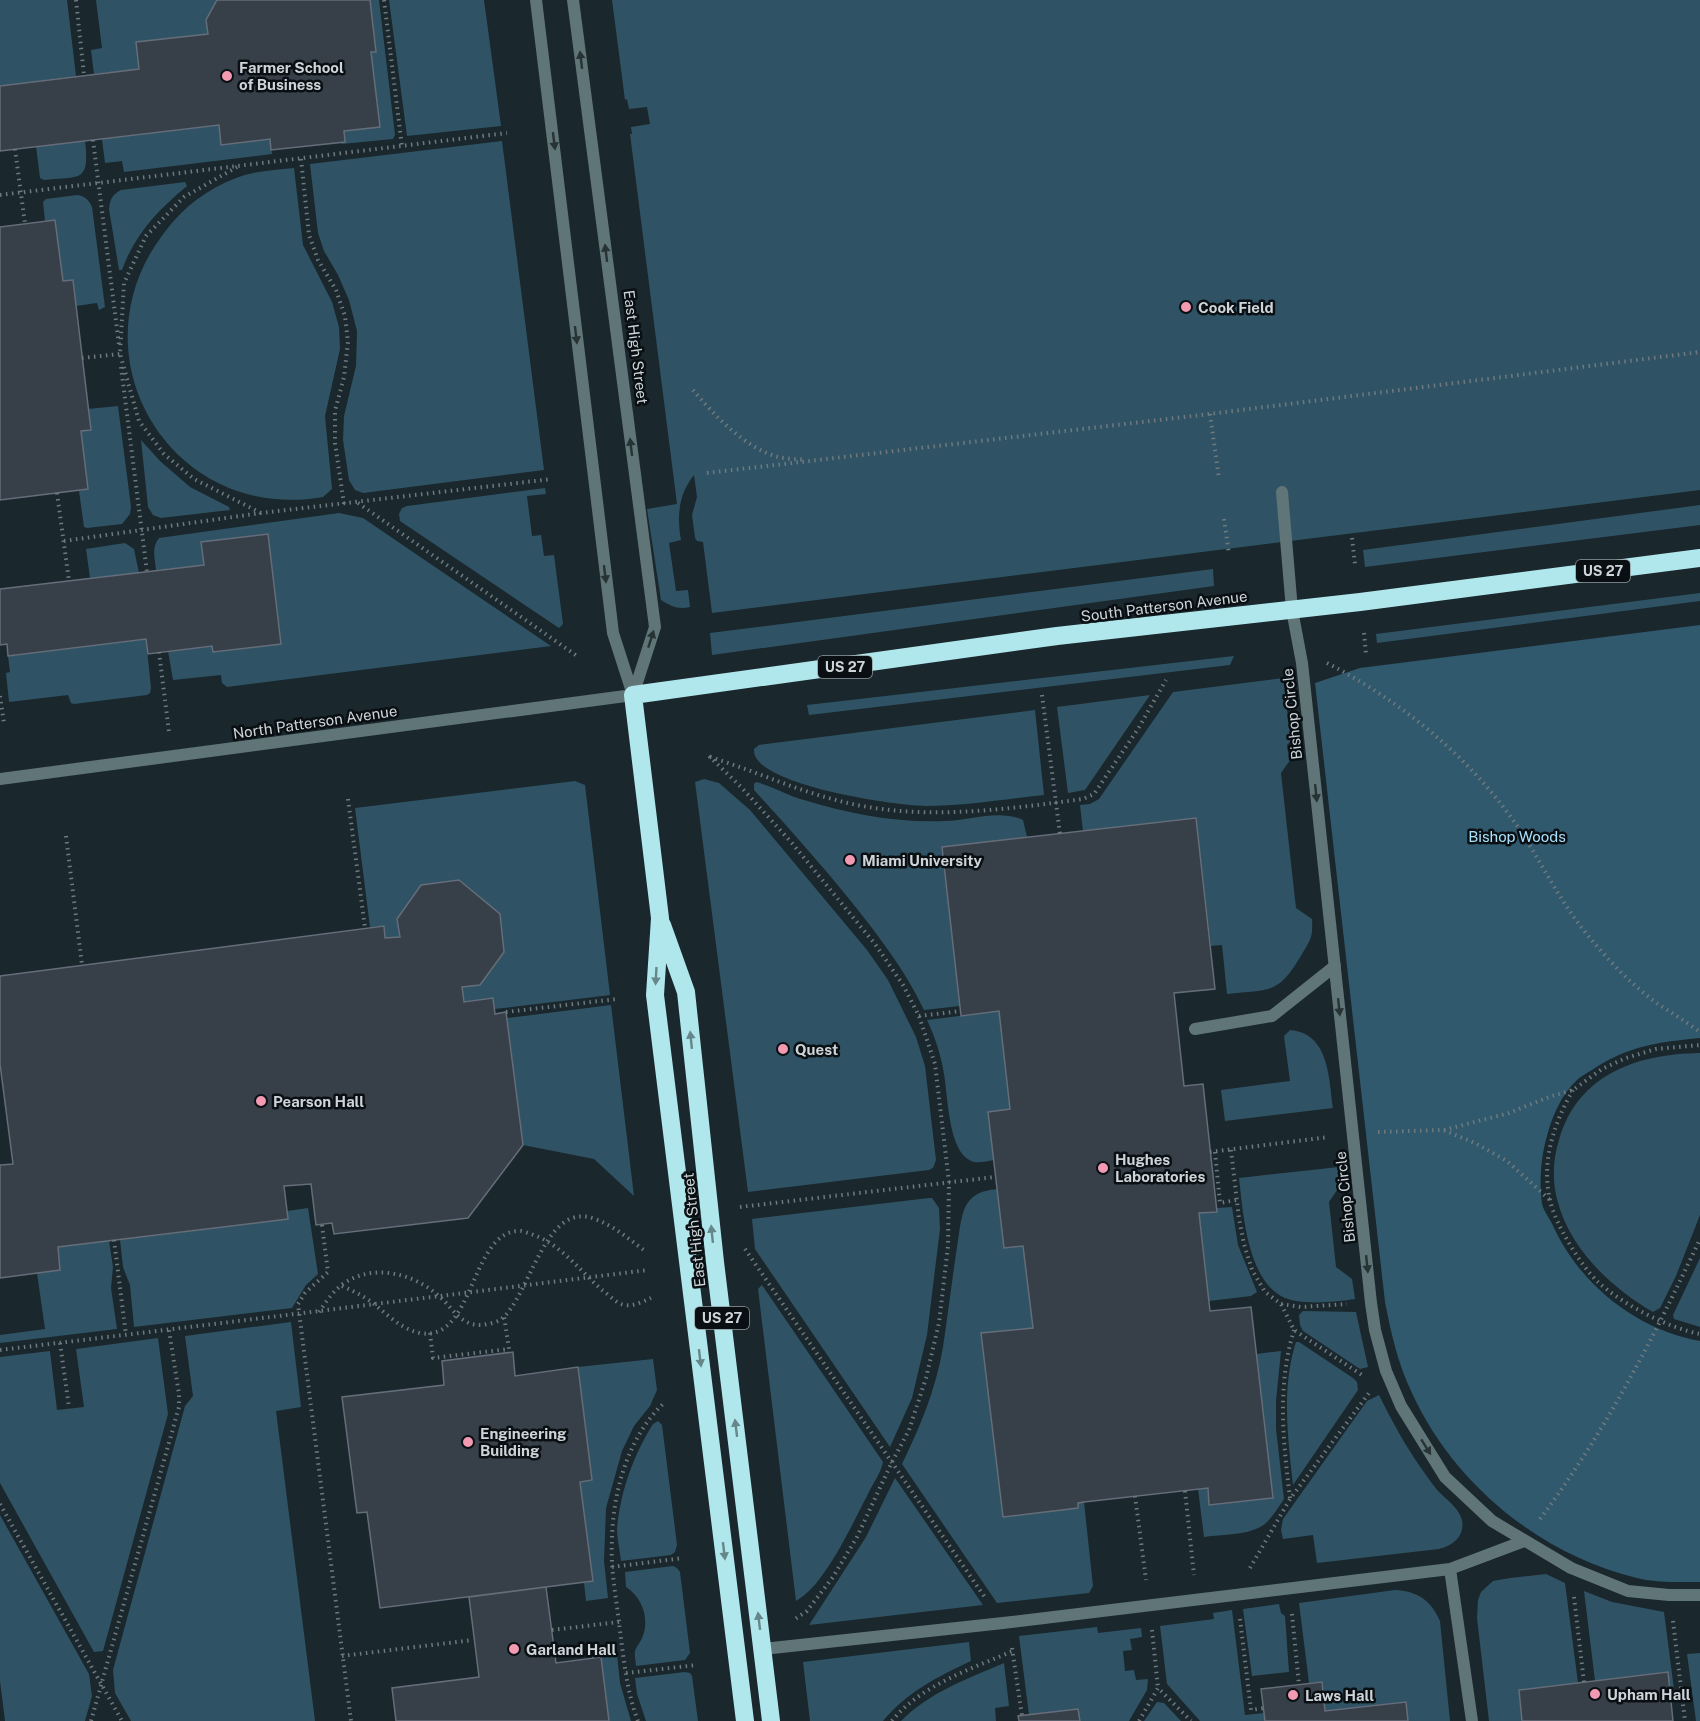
<svg xmlns="http://www.w3.org/2000/svg" width="1700" height="1721" font-family="'Public Sans',sans-serif">
  <rect width="100%" height="100%" fill="#1a272d"/>
  <path fill="#2f5364" d="M0 0H67L76 76 0 86Z
    M96 0H217L206 20 208 34 136 43 139 69 94 74 91 50 102 48Z
    M370 0H379L395 135 393 139 342 144 340 142 344 131 380 126 371 52H375Z
    M389 0H484L501 126 407 136Z
    M612 0H1700V490L712 613 703 542 697 541 695 538 692 515 697 497 694 475C678 495 677 517 681 540L669 543 676 591 688 590 690 607C678 610 671 606 661 600L647 509 677 504 630 134H632L631 127 650 124 647 107 629 109 627 99 625 100Z
    M219 125 221 144 270 139 272 154 124 172 122 161 105 163 102 139Z
    M85 141C90 183 80 176 44 180L40 178 36 146Z
    M502 141 544 470 363 493 355 490 349 480 343 440 344 416 356 366 357 331 349 300 338 275 324 251 318 233 310 164Z
    M294 168 303 245 332 302 339 327 340 349 325 416 332 489 323 497C171 524 70 355 164 233 182 208 207 189 236 178 254 171 274 170 294 168Z
    M185 182 187 186C158 210 135 234 122 270H119L109 209C110 199 112 195 121 190Z
    M77 195C85 196 89 200 92 207L105 307 99 310 97 303 76 306 73 280 63 281 55 220 45 221 43 202 46 199Z
    M118 406 131 507 130 514 122 524 87 528 84 527 79 491 88 489 81 431 91 430 88 409Z
    M141 440 160 461 190 487 229 507 230 510 161 518 153 515 148 507Z
    M545 488 546 494 527 496 532 536 541 535 544 556 554 555 563 624 559 628 400 521 399 514 402 508 407 506Z
    M1700 505V525L1365 567 1363 550Z
    M339 513 363 518 551 646 227 687 222 683 221 675 173 680 168 651 212 646 213 652 281 643 268 534 201 542 204 565 156 570C155 558 151 548 159 538Z
    M125 543 134 549 139 573 90 578 86 549Z
    M1213 569 1214 586 712 655 710 633Z
    M1700 593V601L1377 643 1376 634Z
    M146 639 151 688 150 693 147 695 74 704 71 703 68 695 9 702 6 673 10 672 8 656Z
    M1234 656 1230 665 809 715 807 705Z
    M1283 678 1291 741 1287 745 1288 752 1293 756 1281 773 1296 908 1312 919C1313 937 1311 939 1302 954 1278 995 1271 989 1227 994L1222 945 1211 946 1196 818 1083 831 1080 805 1090 804 1099 799 1173 692Z
    M1150 695 1085 790 1068 793 1057 707Z
    M1035 710 1044 795C1005 799 964 806 925 806 897 806 750 785 754 749L759 745Z
    M704 779 719 783 750 810 867 950 888 980 916 1037 925 1066 936 1160 933 1168 929 1170 748 1192 695 782Z
    M575 781 585 785 610 995 495 1009 493 998 464 1002 462 987 480 985 504 952 500 914 459 880 421 885 397 919 400 937 385 938 384 926 370 927 355 808Z
    M756 782C772 786 788 796 804 800 849 814 898 823 945 821 970 820 1001 809 1023 820L1027 837 960 1006 924 1010C905 970 878 935 850 900 819 862 787 826 754 790V784Z
    M611 1005 634 1196 594 1159 523 1145 507 1018Z
    M999 1011 1010 1109 994 1160C987 1161 977 1164 971 1161 948 1151 948 1096 944 1074 941 1055 935 1037 927 1020Z
    M1290 1030C1329 1033 1329 1078 1333 1108L1225 1121 1221 1090 1290 1081 1284 1036Z
    M1700 1053V1215L1676 1276 1660 1308 1653 1312C1610 1287 1569 1248 1557 1199 1552 1180 1553 1158 1559 1140 1578 1074 1637 1054 1700 1053Z
    M1339 1167 1341 1184 1329 1202 1336 1267 1352 1279 1355 1299C1335 1302 1299 1306 1281 1296 1247 1277 1243 1212 1239 1178Z
    M997 1189 1004 1248 1023 1246 1033 1328 981 1334 1003 1516 1078 1508V1503L1084 1502 1093 1586 1089 1593 997 1603 902 1464C920 1427 936 1389 943 1347 948 1314 952 1280 957 1247 959 1235 960 1221 964 1210 971 1194 981 1191 997 1189Z
    M929 1198H932L939 1208 940 1229 927 1335 912 1398 890 1447 755 1249 752 1219Z
    M1232 1207 1238 1245 1257 1292 1251 1296 1209 1301 1199 1213 1217 1212V1208Z
    M308 1208 318 1274 306 1285 292 1308 134 1327 130 1285 123 1267 120 1240 288 1219 287 1211Z
    M109 1241 113 1267 111 1288 117 1329 0 1343V1335L45 1329 37 1273 58 1247Z
    M1700 1258V1327L1674 1319 1673 1315Z
    M762 1285 883 1462C881 1473 872 1485 867 1496 851 1526 825 1585 796 1601L758 1289Z
    M1303 1311 1356 1312 1368 1367 1360 1369 1303 1331 1300 1325 1299 1315Z
    M291 1322 301 1407 276 1411 315 1721H131L115 1693 113 1670 185 1406 193 1396 185 1336Z
    M158 1338 168 1414 103 1651 94 1652 0 1483V1357L50 1351 57 1410 84 1407 76 1349Z
    M1296 1342H1299L1353 1378 1357 1382 1358 1390 1293 1485C1288 1439 1281 1388 1296 1342Z
    M1281 1351 1276 1401V1429L1284 1499C1279 1506 1274 1515 1267 1522 1253 1536 1223 1534 1204 1537L1198 1489 1208 1488 1210 1505 1273 1498 1256 1354Z
    M653 1359 657 1390 650 1406 634 1426 622 1451 606 1508 604 1561 608 1598 586 1601 584 1583 593 1581 580 1482 592 1480 578 1367Z
    M1379 1395C1392 1421 1405 1445 1421 1468 1427 1476 1432 1484 1438 1491 1447 1500 1459 1508 1462 1520 1465 1536 1453 1546 1439 1549L1317 1563 1313 1535 1283 1539 1281 1530 1283 1519 1367 1401Z
    M658 1421 662 1425 677 1545 675 1552 671 1555 621 1561C620 1551 617 1539 617 1529 620 1492 634 1454 653 1424Z
    M895 1478 983 1605 809 1625 866 1537Z
    M0 1515 89 1674 92 1696 85 1721H5L0 1681Z
    M673 1566 677 1568 680 1572 690 1653 685 1660 636 1666C636 1662 634 1655 635 1651 636 1647 640 1643 642 1638 650 1620 643 1598 626 1587L625 1572Z
    M1546 1574 1565 1583 1578 1683 1519 1690 1522 1721H1489L1477 1618 1478 1600 1481 1592 1493 1581 1510 1578Z
    M1395 1590C1417 1591 1431 1600 1440 1621L1450 1721H1408L1405 1702 1325 1711 1322 1682 1309 1683 1299 1603Z
    M1584 1591 1612 1602 1664 1612 1675 1697 1671 1698 1668 1673 1595 1681Z
    M1279 1604 1281 1613 1285 1616 1289 1672 1252 1676 1243 1609Z
    M1232 1610 1245 1715 1264 1713 1265 1721H1200L1167 1684 1160 1626 1214 1619 1213 1613Z
    M1097 1627 1098 1633 1141 1628 1142 1637 1130 1639 1132 1650 1123 1651 1125 1671 1134 1670 1136 1680 1148 1679 1147 1690 1129 1721H1080L1078 1709 1029 1715 1019 1636Z
    M969 1642 971 1661C937 1677 907 1692 883 1721H810L803 1662Z
    M616 1645 620 1683 631 1721H609L601 1658 592 1659 591 1648Z
    M1700 1653V1721H1696L1687 1654Z
    M1004 1663 1009 1706 995 1708 996 1721H901C930 1692 967 1679 1004 1663Z
    M685 1672 690 1673 692 1676 698 1721H646L637 1694 635 1678Z
    M1157 1702 1164 1703 1181 1721H1144Z"/>
  <path fill="#30596d" d="M1700 625V1038C1659 1042 1627 1046 1592 1070 1587 1073 1581 1076 1577 1080 1562 1094 1552 1116 1547 1136 1541 1156 1539 1182 1542 1204 1544 1212 1551 1220 1554 1228 1581 1285 1637 1330 1700 1341V1582C1679 1582 1657 1583 1637 1578 1540 1555 1453 1483 1412 1393 1398 1364 1391 1333 1385 1302L1315 683 1360 668Z"/>
  <path fill="#373f49" stroke="#646d79" stroke-width="1.5" d="M217 0H370L376 52H371L380 127 344 131 345 142 271 150 270 139 221 145 219 125 0 151V86L139 69 136 42 208 34 206 20Z
    M55 220 63 281 73 280 91 430 81 431 88 489 0 500V227Z
    M268 534 281 644 213 652 212 646 148 654 146 639 8 656 7 644 0 645V589L204 565 201 542Z
    M1196 818 1215 989 1174 993 1184 1086 1203 1084 1217 1212 1199 1213 1210 1311 1251 1307 1273 1498 1209 1505 1208 1488 1084 1502 1078 1503V1508L1003 1517 981 1333 1033 1328 1023 1246 1004 1248 988 1112 1010 1109 999 1011 961 1016 942 847Z
    M459 880 500 914 504 952 480 985 462 987 464 1002 493 998 495 1014 506 1012 523 1145 468 1218 334 1234 332 1223 316 1225 311 1184 284 1186 288 1219 58 1247 60 1270 0 1278V1165L13 1164 0 1064V976L384 926 385 938 400 937 397 919 421 885Z
    M513 1352 515 1376 578 1367 592 1480 580 1482 593 1581 380 1608 367 1512 357 1513 342 1397 444 1385 442 1361Z
    M546 1587 556 1663 601 1657 609 1721H396L392 1688 479 1677 469 1597Z
    M1668 1672 1673 1721H1522L1519 1690Z
    M1322 1682 1325 1711 1406 1702 1408 1721H1265L1261 1689Z
    M1078 1709 1080 1721H1019L1018 1716Z"/>
  <g fill="none" stroke-linecap="round" stroke-linejoin="round">
    <path stroke="#6f7a7f" stroke-width="4" stroke-dasharray="1.5 4.5" stroke-linecap="butt" d="M76 0 84 75
      M384 0 402 147
      M93 140 119 345
      M15 149 25 224
      M301 159 309 235 318 260 336 290 345 316 348 342 344 377 335 411V443L344 504
      M237 167 184 197 146 236 124 283 120 354 139 421 164 454 194 479 261 513
      M0 195 507 133
      M82 358 120 354
      M121 367 147 572
      M693 390C714 415 745 448 778 457 787 459 797 459 806 460
      M1210 414 1219 479
      M707 473 1210 414 1700 352
      M57 493 69 581
      M358 503 577 656
      M1224 519 1229 554
      M1352 538 1355 564
      M64 541 261 513 552 479
      M1364 633 1366 654
      M159 652 169 732
      M1327 663C1400 701 1464 752 1513 820 1540 858 1559 902 1590 938 1609 961 1631 984 1655 1002 1670 1012 1685 1021 1700 1032
      M1042 695 1060 834
      M0 696 4 723
      M709 756 742 788 791 842 875 944 903 985 919 1016 935 1064 949 1182 948 1246 939 1323 926 1378 909 1430 892 1462 857 1537 833 1577 807 1611 795 1619
      M710 757C752 770 793 789 836 800 916 822 1001 810 1083 799L1094 794 1138 729 1166 680
      M348 799 365 928
      M66 836 82 965
      M506 1012 617 999
      M919 1016 961 1011
      M1573 1090C1554 1123 1541 1161 1550 1200 1555 1224 1581 1266 1598 1282 1622 1304 1668 1328 1700 1334
      M1444 1130 1509 1113 1549 1097 1573 1090 1602 1069 1626 1058 1656 1049 1700 1045
      M1378 1132 1443 1130 1475 1143 1507 1161 1550 1200
      M1231 1150 1239 1219 1244 1244 1252 1270 1265 1292 1281 1304 1294 1330 1362 1375
      M1210 1152 1329 1137
      M1215 1152 1220 1203 1236 1200
      M740 1207 995 1177
      M322 1225 328 1272 305 1293 298 1304 351 1721
      M114 1240 126 1335
      M745 1249 986 1599
      M342 1286C353 1291 364 1296 374 1304 388 1315 401 1329 420 1333 474 1343 470 1233 518 1231 521 1230 527 1233 531 1234 561 1244 579 1270 602 1290 608 1294 614 1301 621 1304 631 1308 642 1302 651 1298
      M1281 1304 1301 1307 1347 1304
      M319 1312C326 1302 333 1291 343 1284 373 1263 413 1273 439 1296 453 1308 460 1326 482 1325 488 1324 495 1323 500 1320 530 1299 544 1199 595 1219 614 1226 629 1239 645 1251
      M430 1333 433 1358 509 1349 504 1316
      M60 1343 69 1407
      M0 1350C216 1324 432 1297 648 1270
      M1185 1491 1194 1575
      M1135 1496 1146 1580
      M1290 1498C1283 1441 1277 1385 1294 1330
      M0 1504 122 1721
      M1540 1519C1606 1431 1653 1339 1700 1239
      M612 1567 683 1558
      M1250 1568 1290 1499 1369 1393
      M1574 1597 1584 1682
      M1292 1614 1299 1685
      M1240 1619 1251 1710 1264 1708
      M1673 1621 1685 1721
      M552 1630 619 1622
      M1152 1630 1158 1688
      M1012 1648 1022 1716
      M342 1656 473 1640
      M626 1673 697 1665
      M91 1721 179 1407V1394L169 1330
      M638 1721C627 1693 624 1661 620 1631 617 1601 610 1570 612 1539 613 1492 628 1437 663 1404
      M892 1721C919 1686 973 1668 1013 1651
      M1139 1721 1158 1688 1191 1721"/>
    <path stroke="#607577" stroke-width="12" d="M1282 492 1292 610
      M1195 1029 1272 1016 1335 966
      M1450 1569 1472 1721
      M763 1649 1003 1623 1450 1569 1524 1541"/>
    <path stroke="#607577" stroke-width="12" d="M536 0 613 633 633 695
      M573 0 655 627 633 695
      M1292 610 1302 663 1371 1303 1375 1330 1386 1371 1401 1406 1445 1477 1492 1521 1571 1568 1628 1591 1669 1595H1700
      M0 779 633 695"/>
    <path stroke="#b0e7ec" stroke-width="18" d="M662 925 686 992 715 1262 771 1721
      M745 1721 655 995 660 918 633 695 1057 636 1360 602 1700 558"/>
  </g>
  <defs><path id="oneway-solid" d="M-6-.8H1V-3.2L6.5 0L1 3.2V.8H-6Z" transform="scale(1.5)"/></defs>
  <g fill="#273335">
    <use href="#oneway-solid" transform="translate(581 60) rotate(-97)"/>
    <use href="#oneway-solid" transform="translate(554 141) rotate(83)"/>
    <use href="#oneway-solid" transform="translate(606 253) rotate(-97)"/>
    <use href="#oneway-solid" transform="translate(576 335) rotate(83)"/>
    <use href="#oneway-solid" transform="translate(631 447) rotate(-97)"/>
    <use href="#oneway-solid" transform="translate(605 574) rotate(83)"/>
    <use href="#oneway-solid" transform="translate(651 639) rotate(-72)"/>
    <use href="#oneway-solid" transform="translate(1316 793) rotate(84)"/>
    <use href="#oneway-solid" transform="translate(1339 1007) rotate(84)"/>
    <use href="#oneway-solid" transform="translate(1367 1264) rotate(84)"/>
    <use href="#oneway-solid" transform="translate(1426 1447) rotate(58)"/>
  </g>
  <g fill="#65868a">
    <use href="#oneway-solid" transform="translate(656 976) rotate(93)"/>
    <use href="#oneway-solid" transform="translate(691 1040) rotate(-96)"/>
    <use href="#oneway-solid" transform="translate(712 1234) rotate(-96)"/>
    <use href="#oneway-solid" transform="translate(700 1358) rotate(83)"/>
    <use href="#oneway-solid" transform="translate(736 1428) rotate(-97)"/>
    <use href="#oneway-solid" transform="translate(724 1551) rotate(83)"/>
    <use href="#oneway-solid" transform="translate(759 1621) rotate(-97)"/>
  </g>
  <g fill="#f19ab1" stroke="#090f12" stroke-width="2">
    <circle cx="227" cy="76" r="6"/>
    <circle cx="1186" cy="307" r="6"/>
    <circle cx="850" cy="860" r="6"/>
    <circle cx="783" cy="1049" r="6"/>
    <circle cx="261" cy="1101" r="6"/>
    <circle cx="1103" cy="1168" r="6"/>
    <circle cx="468" cy="1442" r="6"/>
    <circle cx="514" cy="1649" r="6"/>
    <circle cx="1595" cy="1694" r="6"/>
    <circle cx="1293" cy="1695" r="6"/>
  </g>
  <g text-anchor="middle" dominant-baseline="central" stroke-width="5" stroke-linejoin="round" paint-order="stroke">
    <g fill="#090f12" stroke="#929a9d" stroke-width="1.5">
      <rect x="1576" y="560" width="54" height="22" rx="4.5"/>
      <rect x="818" y="656" width="54" height="22" rx="4.5"/>
      <rect x="695" y="1307" width="54" height="22" rx="4.5"/>
    </g>
    <g font-size="14" font-weight="bold" fill="#cdd5d9">
      <text x="1603" y="571">US 27</text>
      <text x="845" y="667">US 27</text>
      <text x="722" y="1318">US 27</text>
    </g>
    <g font-size="15" font-weight="bold" fill="#cdd5d9" stroke="#090f12" text-anchor="start">
      <text x="239" y="67">Farmer School<tspan x="239" dy="17">of Business</tspan></text>
      <text x="1198" y="307">Cook Field</text>
      <text x="862" y="860">Miami University</text>
      <text x="795" y="1049">Quest</text>
      <text x="273" y="1101">Pearson Hall</text>
      <text x="1115" y="1159">Hughes<tspan x="1115" dy="17">Laboratories</tspan></text>
      <text x="480" y="1433">Engineering<tspan x="480" dy="17">Building</tspan></text>
      <text x="526" y="1649">Garland Hall</text>
      <text x="1607" y="1694">Upham Hall</text>
      <text x="1305" y="1695">Laws Hall</text>
    </g>
    <g font-size="15" fill="#cdd5d9" stroke="#090f12">
      <text transform="translate(636 347) rotate(83)">East High Street</text>
      <text transform="translate(1164 606) rotate(-7)">South Patterson Avenue</text>
      <text transform="translate(1292 714) rotate(-96)">Bishop Circle</text>
      <text transform="translate(315 722) rotate(-8)">North Patterson Avenue</text>
      <text transform="translate(1345 1197) rotate(-96)">Bishop Circle</text>
      <text transform="translate(694 1230) rotate(-96)">East High Street</text>
    </g>
    <g font-size="15" fill="#a9e1fd" stroke="#090f12">
      <text x="1517" y="836">Bishop Woods</text>
    </g>
  </g>
</svg>
